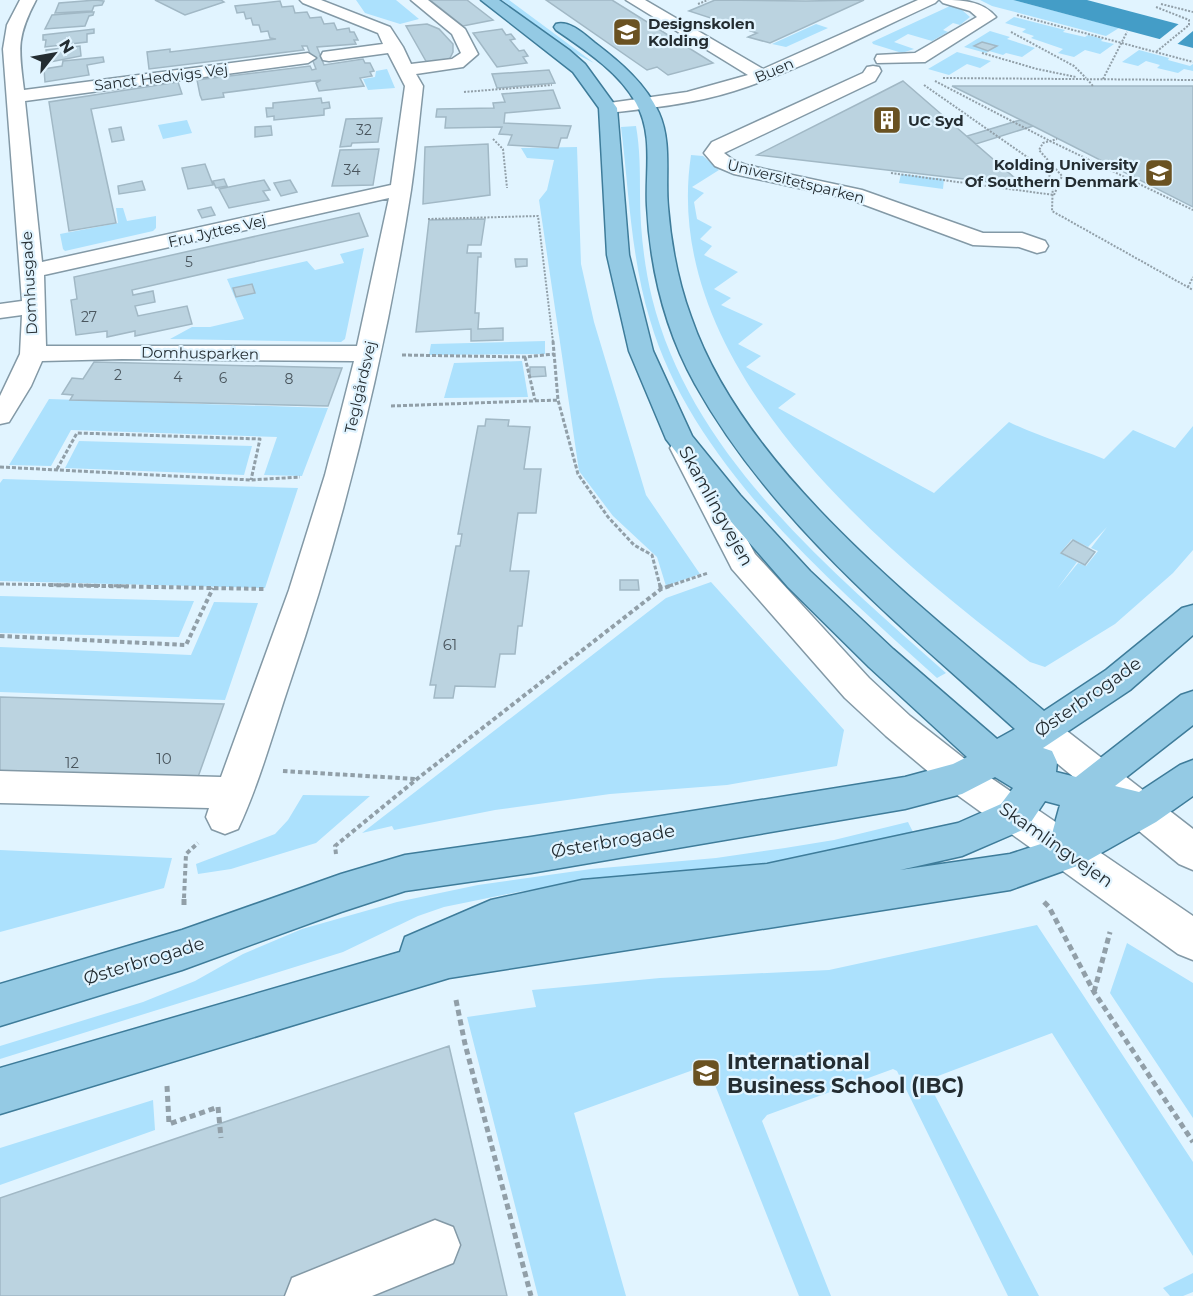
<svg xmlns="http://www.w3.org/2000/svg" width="1193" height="1296" font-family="Montserrat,sans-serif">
  <rect width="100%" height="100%" fill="#e1f4ff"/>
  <path fill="#ace1fd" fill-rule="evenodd" d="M356 0H396L419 19 400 24 365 13Z
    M502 0H509L594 63 576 54Z
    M980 0H1013L1119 28 1106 36 992 6Z
    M950 6 962 10 970 17 960 25 953 23 943 30 948 32 932 41 908 34 894 42 914 49 902 53 873 44 872 42Z
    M1014 17 1065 30 1063 32 1085 37 1088 35 1103 39 1101 41 1114 44 1100 54 1085 50 1074 57 1058 53 1063 49 1031 38 1034 36 1022 32 1026 29 1005 23Z
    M816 24 828 28 786 47 772 44Z
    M990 31 1010 37 1007 39 1035 48 1022 57 1006 53 1003 55 989 51 986 53 964 47Z
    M1139 50 1169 58 1168 60 1190 66 1193 64V71L1184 69 1178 73 1157 68 1160 65 1146 61 1138 66 1122 62Z
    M957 52 991 61 980 68 967 64 949 75 928 69Z
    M387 69 395 88 368 90 363 79 375 77 376 71Z
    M187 120 192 133 163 139 158 125Z
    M636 126C640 149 640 171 640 194 640 228 644 265 652 298 691 455 830 570 946 673L937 678C830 581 692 464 650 320 631 258 629 191 621 127Z
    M577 147 581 264 594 322 646 495 700 574 666 586 657 557 613 516 579 471 539 200 547 190 554 160 527 158 521 148Z
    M691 155 703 156 719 170 692 187 704 193 694 202 697 219 712 227 700 239 712 246 704 255 738 272 714 289 731 298 721 305 763 324 738 344 761 356 746 367 796 394 778 408 934 493 1009 422C1040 437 1072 446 1104 459L1133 430 1175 448 1193 426V550L1173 573 1115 624 1045 667 1030 662C881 549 659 367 691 155ZM1107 527 1091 548 1098 551 1086 566 1078 563 1057 589 1077 562 1060 553 1072 539 1088 547Z
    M901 174 944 179 943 189 899 183Z
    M116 208H123L127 221 156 216V228L153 231 65 251 63 249 60 234 118 223Z
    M364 248 345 339 341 342 170 339 192 327H210L244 319 227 279 307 261 315 270 344 263 340 254Z
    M545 341V354L429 355 431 344Z
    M522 361 528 397 444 398 454 363Z
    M49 399 328 408 302 476 264 475 277 437 71 430 51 466 9 465Z
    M79 441 252 446 244 475 65 468Z
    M3 479 298 488 265 588 0 581V483Z
    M711 582 844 730 837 766 727 785 610 794 495 810 394 830 392 826 362 833 666 598Z
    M0 596 194 601 179 637 0 633Z
    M214 602 258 603 225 700 0 692V647L191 655Z
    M303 795 370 796 316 843 231 869 198 874 196 864 275 834 288 820Z
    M908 822 914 834 775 862 630 875 518 892 444 907 418 916 343 952 0 1059V1046L143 1002 195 981 243 954 302 929 397 902 478 885 591 869 716 858 785 848 834 840Z
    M0 850 172 858 164 888 0 932Z
    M1037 925 1193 1162V1256L1052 1033 930 1079 928 1082 1039 1296H1008L897 1071 893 1069 767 1115 762 1121 831 1296H799L707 1065 574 1113 626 1296H538L467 1017 536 1007 532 990 660 978 829 970Z
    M1127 943 1193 983V1118L1110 993Z
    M153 1100 155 1130 0 1185V1148Z
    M1193 1273V1292L1183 1296H1170L1163 1288Z"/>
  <path fill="#449dc7" d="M1013 0H1087L1193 28V48Z"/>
  <path fill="#e1f4ff" d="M1180 23 1193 26V31L1175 46 1156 42Z"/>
  <path fill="#bbd3e0" stroke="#a1b8c5" stroke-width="1.5" d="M96 0 104 1 102 5 94 6 92 11 55 13 59 3Z
    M155 0H221L224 2 185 15Z
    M430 0H467L493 20 463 26Z
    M546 0H612L713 63 668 75 657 67 647 70Z
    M715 0 806 1 864 0 770 43 748 37 757 33 689 11Z
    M280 1 282 7 293 6 295 13 307 12 310 18 321 17 324 24 334 23 337 30 349 28 350 32H354L358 40H354L356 44 317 47 324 65 363 59 365 63H370L374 71 370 72 372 76 360 78 364 86 319 91 316 83 321 80 223 93 224 97 202 100 200 95 197 80 310 66 312 70 316 69 307 46H302L304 50 149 69 147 52 170 49V52L276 39 270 38 268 31 261 32 259 25H253L251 18 246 19 244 12 237 13 235 6Z
    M90 12H94L93 15 89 16 85 26 45 29 52 15Z
    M427 24 439 29 453 44V52L449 60 427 63 406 26Z
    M94 29V33L87 34V42L45 47 46 40H43V35Z
    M502 29 506 35 511 34 515 39 510 40 519 51 524 50 528 56 523 57 527 63 497 67 473 33Z
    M982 42 997 46 988 51 974 46Z
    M80 46 81 56 45 63 47 59 46 50Z
    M103 57 104 62 87 65 89 75 45 82 44 69 62 66 63 61Z
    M549 70 555 83 497 88 492 74Z
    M903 81 1024 186 757 155 858 104Z
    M178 82 182 94 91 109 116 223 69 231 49 102Z
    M952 86H1193V207L1033 126Z
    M553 90 560 108 505 113 504 123 571 126 567 138H561L558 148 508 145 512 135 499 134 502 127 445 128 446 117H436L437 109 494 108 493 103 505 102 502 94Z
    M321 98 322 103 329 102 330 108 324 109V115L274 120V116L267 117 266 108H273V103Z
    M382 118 378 142 352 143 351 146 340 147 346 119Z
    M1020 120 1033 126 976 144 967 136Z
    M271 126 272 135 255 137V127Z
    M121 127 124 140 112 142 109 129Z
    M488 144 490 195 423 204 425 147Z
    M379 149 373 185 332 186 340 150Z
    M205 164 213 185 188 189 182 168Z
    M224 179 227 186 216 188 213 181Z
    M264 180 270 190 263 191 269 200 229 208 219 189Z
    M290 180 297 192 281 196 274 183Z
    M142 181 145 190 119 194 118 186Z
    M211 207 215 215 202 218 198 210Z
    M359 213 368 236 132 290 133 295 153 291 155 302 135 306 138 316 187 306 192 324 135 336V331L107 337V331L76 335 71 300 77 299 74 277Z
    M485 219 481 245H468L467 253H481V257H478L475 313H479L478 329 503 328V340L471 341V329L416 332 429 220Z
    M515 259H527V266L516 267Z
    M252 284 255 293 236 297 233 288Z
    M94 362 342 368 328 406 70 400 73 395 62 394 72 378 83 379Z
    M530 367H545L546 376 530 377Z
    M486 419 509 420 508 426 530 427 524 469H541L536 513H518L510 571H529L522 626H518L515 654H500L495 687 455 686 453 698H434L436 685H430L456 546H460L462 534H458L478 426H485Z
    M1073 540 1095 552 1085 565 1061 553Z
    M620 580H638L639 590H620Z
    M0 697 224 704 198 777 0 771Z
    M449 1046 507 1296H0V1198Z"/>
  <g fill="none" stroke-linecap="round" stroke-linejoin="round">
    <g stroke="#8399a6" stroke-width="3">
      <path id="minor" d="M20 0H36C16 38 19 49 24 90L308 53 316 58 308 63 25 101 42 262 391 185 405 86 388 53 329 61 323 60 321 56 323 52 383 44 378 33 303 3 300 0H321L390 27 403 47 411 64 452 59 461 53 452 34 411 0H428L465 29 478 54 463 67 416 74 423 86C419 121 416 156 411 190 385 356 345 520 291 679 274 729 260 782 238 829L225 834 212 829 206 817 209 808 0 803V771L221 777 289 590 325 475 354 361 122 359 42 361 31 386 9 422 0 424V396L20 354 22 315 0 318V304L22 301 3 49 7 25ZM389 198 357 346H46L44 275Z
        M626 0H645L763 69 918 0H938L935 3C869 33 803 69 734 91 693 104 650 108 608 113L602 112 599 108 602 104 687 92 748 75Z
        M940 0C961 0 982 0 996 17L925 62 877 63 875 59 877 55 915 53 977 17 970 11 943 3Z
        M873 66 879 67 881 71 875 81 724 153 733 160 746 165 862 190 983 233H1022L1045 241 1048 246 1045 251 1037 253 1019 247 973 245 849 199 734 174 715 166 704 153 712 142 863 73 867 67Z
        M684 439 694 442 698 448 755 554 869 678 910 716 975 767 1193 916V960L1178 954 949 789 886 736 845 698 732 569 670 448 674 442Z
        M1042 716 1054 721 1193 829V870L1179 864 1030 741 1024 731 1030 721Z
        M435 1220 453 1227 460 1245 453 1263 372 1296H285L292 1278Z"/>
    </g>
    <g stroke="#3e7c9a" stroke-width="3">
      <path id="major" d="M481 0H499L569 50 585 64 617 108 629 255 653 351 692 436 740 495 810 571 893 649 997 739 1015 729C900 625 772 522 695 384 665 330 650 268 647 206 645 172 654 135 636 103 619 72 585 50 556 30L554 27 556 24C570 20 585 35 595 43 620 62 646 84 659 113 672 142 665 176 668 207 671 244 678 282 691 317 744 472 922 607 1044 711L1106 670 1182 608 1193 605V635L1130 690 1043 748 1052 751 1057 762 1056 772 1076 777 1181 695 1193 691V725L1115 786 1139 792 1180 765 1193 760V796L1156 822 1080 865 1010 890 449 978 0 1114V1068L400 952 405 937 491 900 582 880 767 864 958 823 1001 804 1013 788 995 777 962 794 905 809 531 873 405 891 341 912 182 970 0 1026V984L182 930 341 874 405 855 531 837 905 777 953 764 967 757 869 667 788 587 720 509 666 439 629 351 607 255 599 108 573 72ZM1045 801 1060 805 1050 841 1010 854 900 870 962 856 1027 828Z"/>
    </g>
    <path stroke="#919fa8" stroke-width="2" stroke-dasharray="2 1.5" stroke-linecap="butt" d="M698 4 708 0
      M1161 4 1193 12
      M1156 7 1189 20V25L1156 52
      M1017 15 1193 62
      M1011 32 1074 66 1086 78
      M982 53 1037 69 1076 77
      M943 78 1193 80
      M1087 79 1093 86
      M1103 79 1127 32
      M935 81 1050 141 1193 210
      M924 85 1030 159 1053 179 1052 211 1193 290
      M464 92 552 85
      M493 139 503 149 507 188
      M891 173 1054 195 1062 176 1039 150 1043 143 1057 139
      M428 219 538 216 553 342
      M1188 287 1193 277"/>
    <path stroke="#919fa8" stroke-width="3" stroke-dasharray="4 2" stroke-linecap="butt" d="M553 341 558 400 578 474 608 517 634 545 652 555 660 586
      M402 355 525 357 554 354
      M525 357 535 400
      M391 406 558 400
      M0 467 251 480 300 477
      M57 469 77 433 260 439 251 480
      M0 584 129 586
      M669 586 708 573"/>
    <path stroke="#919fa8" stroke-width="4" stroke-dasharray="4.5 3" stroke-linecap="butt" d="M49 585 265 589
      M660 585 661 589
      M0 636 186 645 213 588
      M283 771 416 779
      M336 854 335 846 417 779 661 589 673 585
      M184 898 186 854 198 843"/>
    <path stroke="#919fa8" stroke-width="5" stroke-dasharray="6 4" stroke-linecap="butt" d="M1044 902 1049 907 1094 992 1193 1142
      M184 905V897
      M1094 992 1110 932
      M456 1000 465 1044 531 1296
      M167 1086 169 1124 218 1107 221 1138"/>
    <use href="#minor" fill="#fff" fill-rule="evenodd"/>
    <use href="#major" fill="#94cae4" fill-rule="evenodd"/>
  </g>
  <defs>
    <g id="university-square" transform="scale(1.5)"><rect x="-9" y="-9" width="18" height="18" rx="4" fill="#6a5222" stroke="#e1f4ff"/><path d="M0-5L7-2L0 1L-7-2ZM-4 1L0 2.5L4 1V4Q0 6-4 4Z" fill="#fff"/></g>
    <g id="building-square" transform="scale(1.5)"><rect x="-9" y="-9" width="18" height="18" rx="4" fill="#6a5222" stroke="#e1f4ff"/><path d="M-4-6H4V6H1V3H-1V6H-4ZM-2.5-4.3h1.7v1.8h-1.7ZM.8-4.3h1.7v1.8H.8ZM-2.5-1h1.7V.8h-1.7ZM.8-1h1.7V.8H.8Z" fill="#fff"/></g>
  </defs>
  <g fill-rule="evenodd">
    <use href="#university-square" x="627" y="32"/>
    <use href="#building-square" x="887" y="120"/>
    <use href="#university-square" x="1159" y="173"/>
    <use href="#university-square" x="706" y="1073"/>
  </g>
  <g text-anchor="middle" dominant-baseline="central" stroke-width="4.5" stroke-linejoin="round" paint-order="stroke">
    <g font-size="14" fill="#4a565e">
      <text x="364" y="130">32</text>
      <text x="352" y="170">34</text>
      <text x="189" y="262">5</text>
      <text x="89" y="317">27</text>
      <text x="118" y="375">2</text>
      <text x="178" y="377">4</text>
      <text x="223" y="378">6</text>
      <text x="289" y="379">8</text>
    </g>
    <g font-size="15" font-weight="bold" fill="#242d32" stroke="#e1f4ff" text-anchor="start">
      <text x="648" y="23">Designskolen<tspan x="648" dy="17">Kolding</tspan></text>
      <text x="908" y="120">UC Syd</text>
      <text x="1138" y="164" text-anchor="end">Kolding University<tspan x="1138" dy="17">Of Southern Denmark</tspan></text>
    </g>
    <g font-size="15" fill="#242d32" stroke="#e1f4ff">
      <text transform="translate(774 70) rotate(-23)">Buen</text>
      <text transform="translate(161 77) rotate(-7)">Sanct Hedvigs Vej</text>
      <text transform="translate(796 181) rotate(14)">Universitetsparken</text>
      <text transform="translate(217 231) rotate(-13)">Fru Jyttes Vej</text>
      <text transform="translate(29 283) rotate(-93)">Domhusgade</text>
      <text transform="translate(200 353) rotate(1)">Domhusparken</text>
      <text transform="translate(360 387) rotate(-77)">Teglgårdsvej</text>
    </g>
    <g font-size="15" fill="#4a565e">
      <text x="450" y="644">61</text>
      <text x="164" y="758">10</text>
      <text x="72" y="762">12</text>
    </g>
    <g font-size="18" fill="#242d32" stroke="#e1f4ff">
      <text transform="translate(716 506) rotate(61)">Skamlingvejen</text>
      <text transform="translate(1088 697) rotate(-35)">Østerbrogade</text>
      <text transform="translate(613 841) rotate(-10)">Østerbrogade</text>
      <text transform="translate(1056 845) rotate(35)">Skamlingvejen</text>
      <text transform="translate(144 961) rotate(-17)">Østerbrogade</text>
    </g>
    <g font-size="21" font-weight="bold" fill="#242d32" stroke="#e1f4ff" text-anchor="start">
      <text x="727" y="1061">International<tspan x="727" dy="24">Business School (IBC)</tspan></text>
    </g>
  </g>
  <g transform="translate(54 54) rotate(59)" stroke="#e1f4ff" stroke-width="4.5" paint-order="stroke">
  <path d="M0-4.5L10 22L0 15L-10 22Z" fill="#242d32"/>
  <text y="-9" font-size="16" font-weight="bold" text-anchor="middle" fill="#242d32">N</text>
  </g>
</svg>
